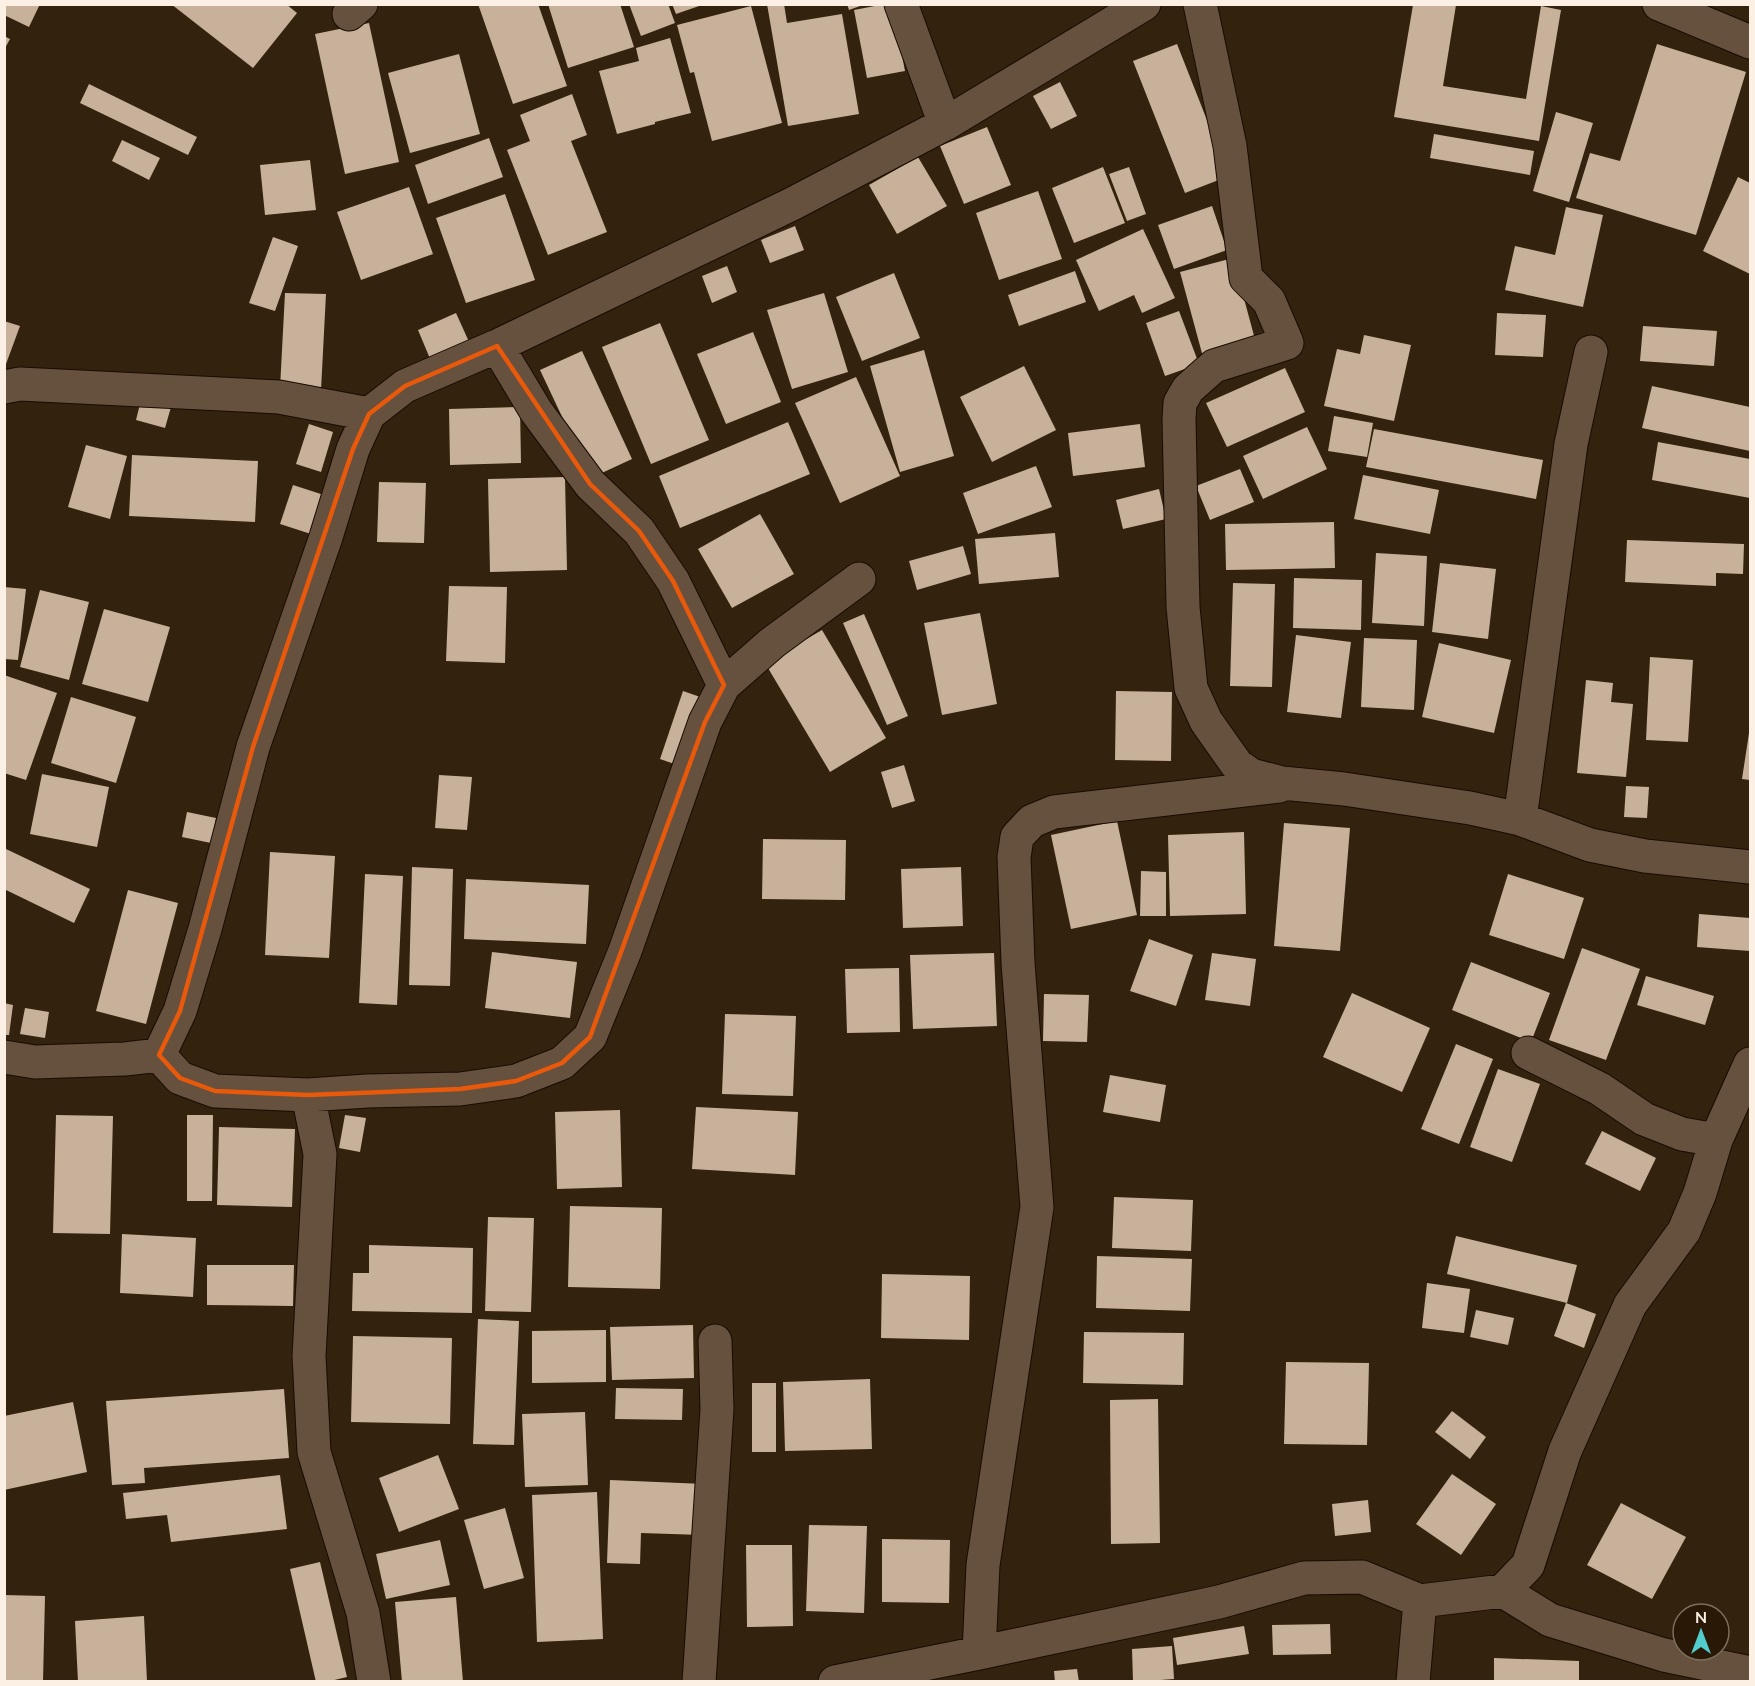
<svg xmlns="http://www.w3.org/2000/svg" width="1755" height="1686" font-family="Mulish,sans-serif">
  <rect width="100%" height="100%" fill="#33220e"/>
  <path fill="#c8b19a" d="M4 4H40L29 27 4 15Z
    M171 4H286L297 13 253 68Z
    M478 4H538L567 86 513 104Z
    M548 4H620L634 47 568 68Z
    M629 4H668L675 23 641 36Z
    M672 4H702V5L676 14Z
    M767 4H784L787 23 842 14 859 114 788 126Z
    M847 4H863V5L849 10Z
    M885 4H892L905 71 867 78 854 10Z
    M1413 5H1456L1443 86 1526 99 1541 6 1561 10 1539 141 1394 117Z
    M751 6 782 123 712 141 694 72 690 73 677 25Z
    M369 23 399 162 345 174 315 34Z
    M4 36 10 39 4 50Z
    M670 38 691 113 655 122V124L617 134 599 71 639 61 636 48Z
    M1177 44 1229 176 1185 193 1133 61Z
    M1657 44 1746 72 1696 235 1576 198 1590 153 1620 161Z
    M459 54 480 134 410 153 388 73Z
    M1060 82 1077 116 1051 129 1033 96Z
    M89 84 197 137 188 155 80 103Z
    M572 94 587 135 571 141 607 232 548 255 507 150 530 141 520 115Z
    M1556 112 1593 123 1569 202 1533 191Z
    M987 127 1011 185 964 204 940 146Z
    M1434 134 1534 151 1530 175 1430 158Z
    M489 138 503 177 428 204 415 165Z
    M122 140 160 158 149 180 112 161Z
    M918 157 947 206 897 234 869 185Z
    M310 160 316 210 265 215 260 165Z
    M1103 167 1125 223 1074 243 1052 188Z
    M1129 167 1146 214 1127 221 1109 174Z
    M1738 177 1750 183V274L1703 251Z
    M409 187 433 254 361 280 337 212Z
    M1038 191 1062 259 999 280 976 213Z
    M505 194 535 280 466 303 436 218Z
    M1212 206 1227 250 1174 269 1158 225Z
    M1566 207 1603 215 1583 307 1505 290 1515 246 1555 255Z
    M795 226 804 250 770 263 761 240Z
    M1143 229 1175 298 1142 313 1134 295 1099 311 1076 260Z
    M273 237 298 246 275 311 249 303Z
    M1233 258 1256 343 1203 357 1180 272Z
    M727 266 737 292 712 303 702 276Z
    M1075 271 1086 302 1019 326 1008 295Z
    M894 273 920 338 862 361 836 297Z
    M285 293 326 294 321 390 280 388Z
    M824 293 848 372 792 389 767 310Z
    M1179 311 1199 364 1165 376 1146 323Z
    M456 313 470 344 431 361 418 330Z
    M1497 313 1546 315 1543 357 1495 355Z
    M4 321 20 326 6 364H4Z
    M660 323 709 440 651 464 602 347Z
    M1643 326 1717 331 1714 366 1640 361Z
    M753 332 781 402 726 424 697 354Z
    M1364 335 1411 345 1394 421 1324 406 1337 349 1360 354Z
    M924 350 954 456 900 472 870 366Z
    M582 351 632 459 591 478 540 370Z
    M1024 366 1056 430 992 462 960 397Z
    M1285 368 1305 412 1227 447 1206 403Z
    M856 377 900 476 840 503 795 403Z
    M1652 386 1750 407V451L1642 428Z
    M143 392 173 400 165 428 136 420Z
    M520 407 521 463 450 465 449 409Z
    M1334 416 1373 423 1367 457 1328 451Z
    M788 422 810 474 680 528 659 476Z
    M309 424 333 432 321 472 296 464Z
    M1140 424 1145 467 1073 476 1068 433Z
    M1307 427 1327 469 1263 499 1243 456Z
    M1374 429 1543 460 1536 499 1366 467Z
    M1658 442 1750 459V498L1652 480Z
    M86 445 127 456 110 519 68 507Z
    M132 455 258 461 255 522 129 516Z
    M1036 466 1052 507 978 534 963 493Z
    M1240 469 1254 502 1210 520 1196 486Z
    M1363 475 1439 490 1430 534 1354 519Z
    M565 477 567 570 490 572 488 479Z
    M379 482 426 483 424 543 377 542Z
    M293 485 324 495 311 534 280 524Z
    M1159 489 1166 519 1123 529 1116 500Z
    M760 514 794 574 732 608 698 549Z
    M1334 522 1335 568 1226 570 1225 524Z
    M1055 533 1059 577 979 584 975 539Z
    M1627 540 1744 544 1743 574 1716 573V586L1625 582Z
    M963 546 971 574 917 590 909 561Z
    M1376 553 1427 556 1424 626 1372 623Z
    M1440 563 1496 569 1488 639 1432 632Z
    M1294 578 1362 580 1361 630 1293 628Z
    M1233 583 1275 584 1272 687 1230 686Z
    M449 586 507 587 505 663 446 661Z
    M4 587 26 589 18 660 4 659Z
    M40 590 89 602 69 680 20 667Z
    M104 609 170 627 148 702 82 684Z
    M980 613 997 704 942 715 924 623Z
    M864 614 908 716 887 725 843 623Z
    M822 630 886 738 830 772 765 663Z
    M1296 635 1351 642 1341 718 1287 712Z
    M1364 638 1417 640 1414 710 1361 707Z
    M1439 643 1511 660 1494 733 1422 717Z
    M1650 657 1693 660 1688 742 1646 740Z
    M4 675 57 693 26 780 4 773Z
    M1586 680 1613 683 1611 702 1633 704 1626 777 1577 773Z
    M683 691 706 699 683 767 660 759Z
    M1116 691 1172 692 1171 761 1115 760Z
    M71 697 136 717 116 783 51 763Z
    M1749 733H1750V780L1742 779Z
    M904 765 915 801 892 808 881 772Z
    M42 774 109 787 97 847 30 834Z
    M439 775 472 777 467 830 435 828Z
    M1626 786 1649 787 1647 818 1624 817Z
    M187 812 216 818 211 843 182 837Z
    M1117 821 1137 915 1071 929 1051 835Z
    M1284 823 1350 828 1340 951 1274 946Z
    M1244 832 1246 914 1170 916 1168 835Z
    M763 839 846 840 845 900 762 899Z
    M6 849 90 889 74 923 4 889Z
    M270 852 335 856 329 958 265 955Z
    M412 867 453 869 450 986 409 985Z
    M961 867 963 926 903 928 901 869Z
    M1141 871 1166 872V916H1140Z
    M365 874 403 876 397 1005 359 1003Z
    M1508 874 1584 898 1564 959 1489 935Z
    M466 879 589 885 586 944 464 939Z
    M128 890 178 903 146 1024 96 1011Z
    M1699 914 1750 918V951L1697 947Z
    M1149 939 1193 955 1176 1006 1130 991Z
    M1582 948 1640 969 1606 1060 1549 1040Z
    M492 952 577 962 570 1018 485 1008Z
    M994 953 997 1026 913 1029 910 955Z
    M1212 953 1256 959 1250 1006 1205 1000Z
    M1471 962 1550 993 1531 1042 1452 1010Z
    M899 968 900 1032 847 1033 845 969Z
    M1646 976 1714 996 1705 1025 1637 1005Z
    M1352 993 1430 1028 1402 1092 1323 1057Z
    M1044 994 1089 995 1087 1042 1043 1041Z
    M4 1003 13 1005 9 1035H4Z
    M25 1008 49 1012 45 1038 20 1034Z
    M725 1014 796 1016 793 1096 722 1094Z
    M1456 1044 1493 1059 1459 1144 1421 1129Z
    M1498 1069 1540 1084 1512 1162 1470 1147Z
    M1110 1075 1166 1085 1160 1122 1103 1112Z
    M696 1107 798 1112 795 1175 692 1169Z
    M620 1110 622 1187 557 1189 555 1112Z
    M56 1115 113 1116 110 1234 53 1233Z
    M187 1115H213L212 1201H187Z
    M345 1115 366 1118 360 1152 339 1148Z
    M219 1127 295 1129 292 1207 217 1205Z
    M1602 1131 1656 1158 1640 1191 1585 1164Z
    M1114 1197 1193 1200 1191 1251 1112 1248Z
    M570 1206 662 1208 660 1289 568 1287Z
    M488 1217 534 1218 531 1312 485 1311Z
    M122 1234 196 1238 193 1297 120 1293Z
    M1456 1236 1577 1265 1567 1303 1447 1274Z
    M369 1245 473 1248 472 1313 352 1311 353 1273H369Z
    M1097 1256 1192 1259 1190 1311 1096 1308Z
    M207 1265H294L293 1306 207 1305Z
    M882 1274 970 1276 969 1340 881 1338Z
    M1427 1283 1470 1289 1464 1333 1422 1328Z
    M1566 1303 1596 1314 1584 1348 1554 1336Z
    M1476 1310 1514 1318 1508 1345 1470 1337Z
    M478 1319 519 1321 514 1445 473 1444Z
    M693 1325 694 1378 612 1380 610 1327Z
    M606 1330V1382L532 1383V1331Z
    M1084 1332 1184 1333 1183 1385 1083 1383Z
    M353 1336 452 1338 450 1424 351 1422Z
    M1286 1362 1369 1363 1367 1445 1284 1444Z
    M870 1379 872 1449 785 1451 783 1382Z
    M752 1383H776V1452H752Z
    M616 1388 683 1389 682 1420 615 1419Z
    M284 1389 289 1458 144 1468 145 1483 112 1485 106 1401Z
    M1158 1399 1160 1543 1111 1544 1110 1400Z
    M73 1402 87 1472 4 1490V1416Z
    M1452 1411 1486 1437 1470 1459 1435 1432Z
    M585 1412 588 1485 525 1487 522 1414Z
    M438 1455 459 1509 399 1532 379 1478Z
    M1452 1474 1496 1504 1461 1555 1416 1524Z
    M280 1475 287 1529 171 1542 167 1515 126 1519 123 1493Z
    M610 1480 704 1484 702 1535 641 1533 640 1564 607 1563Z
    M597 1492 603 1639 537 1642 532 1495Z
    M1368 1500 1371 1532 1335 1536 1332 1504Z
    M1621 1503 1686 1537 1652 1599 1587 1565Z
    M505 1508 524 1578 484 1589 464 1520Z
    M809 1525 867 1526 864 1613 806 1611Z
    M882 1539 950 1540 949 1603 882 1602Z
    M440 1540 450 1585 386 1599 376 1554Z
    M746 1545H792L793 1626 747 1627Z
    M320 1562 347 1677 326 1682H316L290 1569Z
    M4 1595 45 1596 43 1682H4Z
    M456 1597 463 1682H402L395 1602Z
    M144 1616 147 1682H78L75 1621Z
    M1330 1624 1331 1654 1273 1655 1272 1625Z
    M1244 1626 1249 1654 1177 1665 1173 1638Z
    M1172 1646 1174 1679 1133 1682 1132 1649Z
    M1494 1658 1579 1661V1682H1494Z
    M1077 1669 1079 1682H1055L1054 1671Z"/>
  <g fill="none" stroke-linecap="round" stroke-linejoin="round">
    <g stroke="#1a0b00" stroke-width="35">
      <path id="minor" d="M901 4 945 124
        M1200 4 1230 146 1246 278 1269 301 1287 343 1214 366 1188 389 1180 403 1179 419 1183 607 1191 688 1206 721 1237 765 1251 775 1282 783 1344 789 1470 808 1520 819 1590 845 1645 856 1750 867
        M1659 4 1750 42
        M349 14 361 4
        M497 346 536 411 590 484 639 531 673 581 724 685
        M4 387 20 384 279 397 369 414
        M1520 819 1571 444 1591 352
        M1528 1053 1600 1089 1644 1119 1682 1134 1716 1140
        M159 1055 180 1011 205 929 253 747 326 537 353 449 369 414 405 386 497 346 792 204 945 124 1144 4
        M159 1055 180 1078 215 1091 308 1095 367 1091 460 1089 516 1081 562 1063 590 1037 625 951 705 722 724 685 772 643 859 579
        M4 1057 35 1062 125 1059 159 1055
        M308 1095 320 1154 309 1356 314 1452 363 1613 374 1682
        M1503 1591 1528 1565 1565 1451 1630 1305 1684 1231 1700 1193 1716 1140 1750 1064
        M979 1653 983 1565 1037 1207 1018 963 1014 857 1017 837 1032 821 1054 812 1279 786
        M699 1682 717 1409 715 1341
        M835 1682 979 1653 1219 1602 1304 1578 1362 1577 1420 1601 1503 1591 1550 1620 1664 1655 1750 1673
        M1413 1682 1420 1601"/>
    </g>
    <use href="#minor" stroke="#65513d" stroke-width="33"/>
  </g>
  <path fill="none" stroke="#e8590c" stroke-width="4.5" stroke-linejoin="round" d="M497 346 590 484 639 531 673 581 724 685 705 722 590 1037 562 1063 516 1081 460 1089 308 1095 215 1091 180 1078 159 1055 180 1011 253 747 353 449 369 414 405 386Z"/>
  <rect width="1755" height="1686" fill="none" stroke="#fcf0e4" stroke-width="12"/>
  <g transform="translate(1701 1632)"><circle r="28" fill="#291805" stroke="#7d6e5e" stroke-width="1.5"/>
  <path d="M0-4.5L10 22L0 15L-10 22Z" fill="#52cdce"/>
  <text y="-9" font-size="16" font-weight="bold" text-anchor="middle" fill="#fcf0e4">N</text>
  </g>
</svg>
